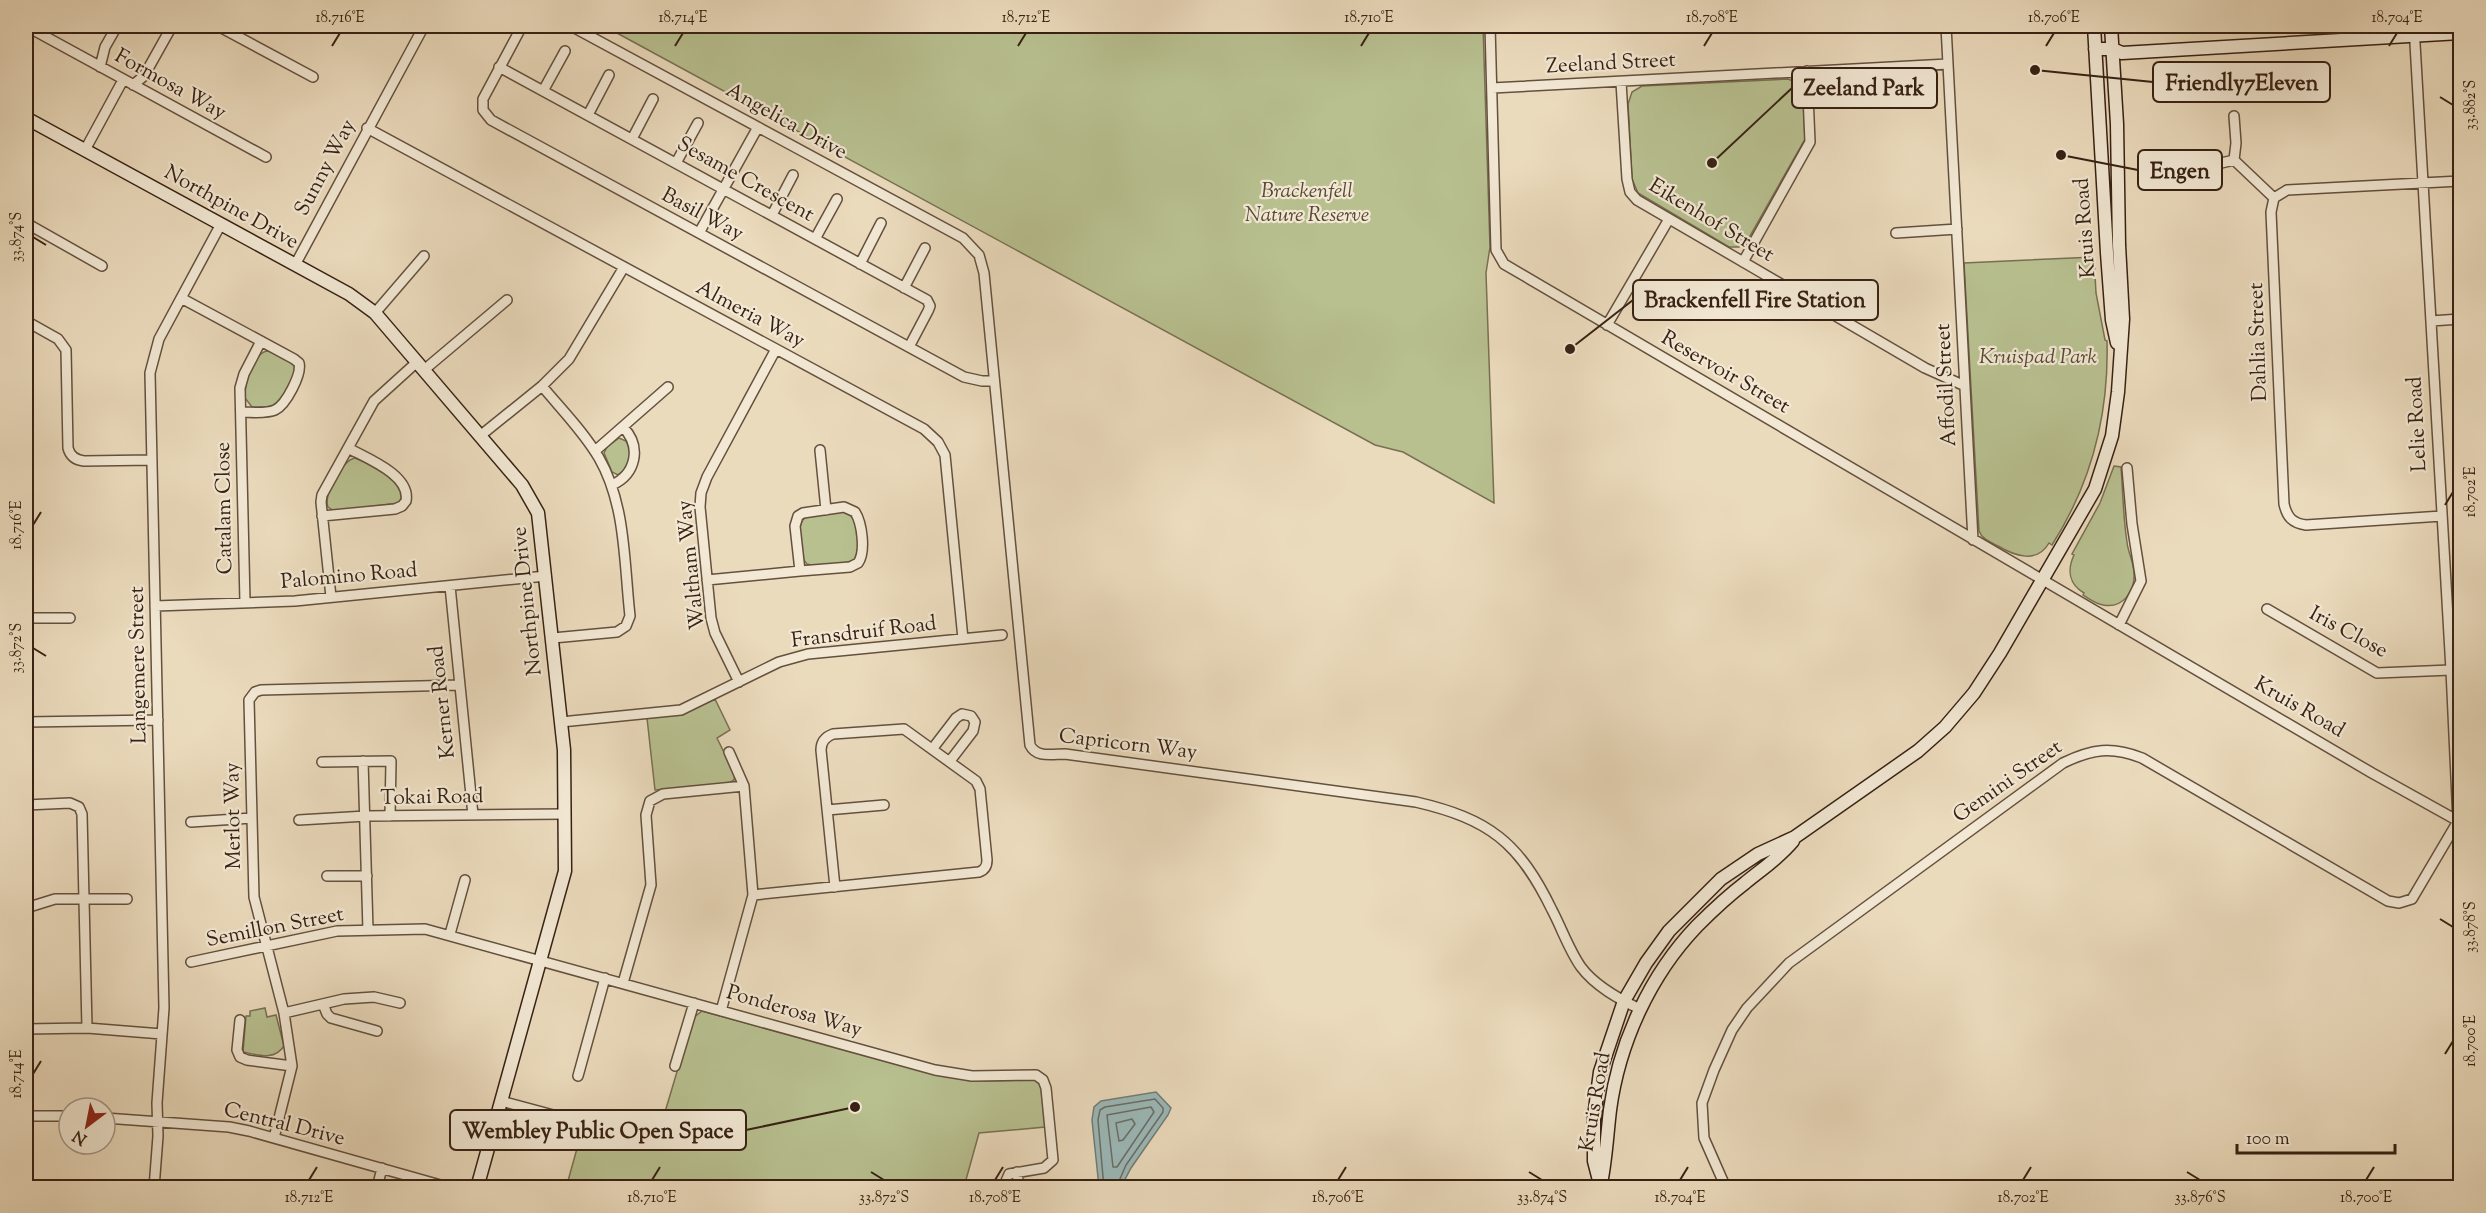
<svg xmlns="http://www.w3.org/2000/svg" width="2486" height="1213" font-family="'Sorts Mill Goudy',serif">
  <rect width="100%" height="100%" fill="#ebdbbd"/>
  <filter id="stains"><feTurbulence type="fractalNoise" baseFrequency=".00333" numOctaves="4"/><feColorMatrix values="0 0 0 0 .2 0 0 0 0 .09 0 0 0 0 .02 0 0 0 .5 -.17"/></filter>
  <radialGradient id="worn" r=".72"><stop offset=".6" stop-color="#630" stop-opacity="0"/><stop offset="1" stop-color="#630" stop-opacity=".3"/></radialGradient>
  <path fill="#b8c090" stroke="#787052" stroke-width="1.5" d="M604 26H1483L1490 247 1486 273 1494 503 1403 452 1375 445Z
    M1788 79 1798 83 1803 91 1805 139 1746 243 1739 247H1729L1638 193 1632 179 1628 104 1632 92 1642 86Z
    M2094 257 2096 293 2105 340 2107 341C2109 415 2092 482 2052 545L2049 543C2037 564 2015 556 1998 546 1990 542 1982 539 1979 531L1964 263Z
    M266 351 273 352 294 364C297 374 283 403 272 407 266 408 258 407 252 407L245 398C245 382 251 357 266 351Z
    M619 438 626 441C633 453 631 467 618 475L612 472 604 453 607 447Z
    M355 458C370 463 412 484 399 503L334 511 328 507C323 494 342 460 355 458Z
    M2114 466 2121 467C2123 492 2123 517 2127 542 2128 553 2134 562 2134 574 2135 591 2123 609 2103 605 2096 604 2089 599 2083 595L2084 593C2069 584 2067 570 2074 555L2072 554 2100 503Z
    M844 512C860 516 861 546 856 559 845 565 819 568 807 564 801 558 801 550 800 542 796 507 815 515 844 512Z
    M715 699 730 730 717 738 735 775 734 780 729 783 655 790 647 718 685 713Z
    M265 1008 267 1017 276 1015 284 1046C274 1061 259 1055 243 1052L246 1016H250V1011Z
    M702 1011 933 1074 985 1081 1036 1080 1041 1087 1045 1127 979 1133 964 1187 566 1188 583 1127 654 1149 693 1018Z"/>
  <path fill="#9bb9b9" stroke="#737c77" stroke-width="1.5" d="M1156 1092 1171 1108 1168 1115 1131 1168 1121 1187H1099L1092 1120 1094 1107 1101 1101Z"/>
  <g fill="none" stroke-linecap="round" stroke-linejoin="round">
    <path stroke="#696d66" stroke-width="1.5" d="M1151 1107 1154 1112 1117 1167H1113L1107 1115Z
      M1132 1119 1135 1124 1123 1140 1119 1141 1116 1123Z
      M1104 1188 1098 1120 1100 1110 1105 1107 1155 1099 1163 1108V1112L1126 1165 1116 1188"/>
    <g stroke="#64503e" stroke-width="12">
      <path id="street" d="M26 26 266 157
        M218 26 313 77
        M522 26 483 99V110L491 120 964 377 982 381H994
        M571 26 963 238 979 255 984 273 1030 745C1036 758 1052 754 1065 754L1416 802C1489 819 1519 842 1552 910 1562 929 1569 950 1581 967 1595 986 1619 999 1640 1009
        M1490 26 1496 250 1504 264 2372 773 2460 822
        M1946 26 1973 540
        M2414 26 2451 670 2458 821
        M100 67 105 47 117 26
        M499 67 927 300 930 306 928 311 909 347
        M1621 82 1627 179 1630 192 1637 200 1925 368 1965 386
        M133 85 144 76 172 26
        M1492 88 1948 64
        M543 91 565 51
        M588 115 609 75
        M367 128 924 429 938 442 945 455 963 639
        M632 139 653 99
        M85 150 123 80
        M2234 160 2274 198
        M2234 160 2236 143 2234 116
        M676 163 698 123
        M2163 166 2217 164 2234 160
        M772 215 793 175
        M26 223 102 266
        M699 233 758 127
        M1896 233 1957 229
        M815 239 837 199
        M1743 262 1810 142 1807 71
        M860 264 881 223
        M295 265 424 26
        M904 288 925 248
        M181 298 294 359 299 363C302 374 286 405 275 410 266 414 251 412 241 412
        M375 313 424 256
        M26 321 58 339 66 350 68 448C70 456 75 460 84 461L152 460
        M2431 321 2460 319
        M1607 325 1669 219
        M424 370 507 300
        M542 386C561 409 584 432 599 458 626 505 624 563 630 616L626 626 617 632 553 638
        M480 436 542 386 569 359 624 267
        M820 450 826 510
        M595 451 668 387
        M612 485C636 474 642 447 623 427
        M322 516 395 509 402 506 406 501C411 475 366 458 348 448
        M2442 516 2306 525C2292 523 2287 517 2284 504L2271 212 2274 198 2287 190 2460 181
        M707 580 800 571 795 526 798 516 803 513 844 507 855 512C862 523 866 552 858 563L850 567 800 571
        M450 586 473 815
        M331 597 321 502 322 495 374 401 417 362
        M245 602 240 388 244 374 261 341
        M155 606 295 601 546 576
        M2267 609 2377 673 2451 670
        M26 618H70
        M2119 625 2141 581 2132 524 2127 468
        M739 682 715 633 711 618 700 507 701 493 707 477 776 349
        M26 722 158 720
        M561 722 681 710 779 662 808 654 1002 635
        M933 748 956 718 962 714 971 716 975 722 973 731 950 761
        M363 761 368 930
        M322 762 391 761 390 816
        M26 805 70 803 79 807 82 814 87 1028
        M827 810 884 805
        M299 820 366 816 565 814
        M191 822 252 818
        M327 876H367
        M753 895 979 872C985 870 987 866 987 860L980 789 976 781 904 729 833 734C825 737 821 742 821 750L835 887
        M26 908 55 899H127
        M450 934 465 880
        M191 962 337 931 425 929 935 1070 972 1076 1036 1075 1043 1080 1046 1088 1053 1160 1044 1168 1009 1174 1003 1188
        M623 983 651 885 646 815 650 801 663 794 744 786
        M323 1004 327 1014 331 1018 377 1031
        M721 1011 753 895 744 786 729 752
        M284 1013 344 999 374 997 400 1003
        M240 1020 237 1050 240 1057 247 1060 292 1066
        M26 1029 87 1028 162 1034
        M675 1066 694 1003
        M578 1076 605 978
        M501 1101 650 1141
        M26 1116H69
        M105 1118 229 1127 249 1131 451 1188
        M274 1138 292 1066 284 1013 254 897 249 700 255 692 261 690 460 685
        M1017 1172 1019 1188
        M154 1188 158 1136 157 1103 164 1008 150 373 159 339 221 224
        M377 1188 382 1168
        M1726 1188 1704 1138 1702 1103 1714 1070 1732 1030 1747 1008 1789 963 2063 763C2092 749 2111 746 2142 758L2388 901 2399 903 2412 899 2458 821"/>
    </g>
    <g stroke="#372114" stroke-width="15">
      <path id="secondary" d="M2094 26 2107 253 2112 320 2117 343
        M2095 49H2113L2122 53 2460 33
        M26 118 349 294 375 313 522 485 538 513 564 750 565 871 477 1188
        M1601 1183C1606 1159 1607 1135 1610 1110 1619 1043 1650 975 1697 926 1712 911 1728 896 1745 883 1762 869 1779 858 1793 841
        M1601 1188 1594 1161V1117L1600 1072 1624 1001 1646 963 1669 931 1721 879 1758 854 1795 837 1918 751 1945 727 1974 693 2000 653 2095 489 2112 436 2118 392 2123 319 2119 245 2117 124 2111 26"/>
    </g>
    <use href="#street" stroke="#f2e8d4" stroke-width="9"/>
    <use href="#secondary" stroke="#f2e8d4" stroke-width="12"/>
  </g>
  <path fill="none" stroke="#372114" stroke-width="2" d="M332 46 340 33M675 46 683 33M1018 46 1026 33M1361 46 1369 33M1704 46 1712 33M2046 46 2054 33M2389 46 2397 33M2440 97 2453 105M33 237 46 245M2445 505 2453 492M33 525 41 512M33 648 46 656M2440 919 2453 927M2445 1054 2453 1041M33 1074 41 1061M871 1172 884 1180M1529 1172 1542 1180M2187 1172 2200 1180M309 1180 317 1167M652 1180 660 1167M995 1180 1003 1167M1338 1180 1346 1167M1680 1180 1688 1167M2023 1180 2031 1167M2366 1180 2374 1167"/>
  <g text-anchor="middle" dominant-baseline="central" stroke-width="4.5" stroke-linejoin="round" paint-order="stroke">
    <g font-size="21" fill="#372114" stroke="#f2e8d4">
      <text transform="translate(1611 64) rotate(-3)">Zeeland Street</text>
      <text transform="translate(170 85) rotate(29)">Formosa Way</text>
      <text transform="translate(786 122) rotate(29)">Angelica Drive</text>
      <text transform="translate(326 168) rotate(-62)">Sunny Way</text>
      <text transform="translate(745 180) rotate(29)">Sesame Crescent</text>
      <text transform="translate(231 208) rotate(29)">Northpine Drive</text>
      <text transform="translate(702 215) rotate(28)">Basil Way</text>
      <text transform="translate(1711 221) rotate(31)">Eikenhof Street</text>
      <text transform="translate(2086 228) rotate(-94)">Kruis Road</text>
      <text transform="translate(750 315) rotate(28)">Almeria Way</text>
      <text transform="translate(2259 342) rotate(-92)">Dahlia Street</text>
      <text transform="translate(1725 373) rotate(30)">Reservoir Street</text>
      <text transform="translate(1947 385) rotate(-93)">Affodil Street</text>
      <text transform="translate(2418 424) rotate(-93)">Lelie Road</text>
      <text transform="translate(225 508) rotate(-91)">Catalam Close</text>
      <text transform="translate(692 565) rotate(-96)">Waltham Way</text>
      <text transform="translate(349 577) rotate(-5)">Palomino Road</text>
      <text transform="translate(528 601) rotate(-96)">Northpine Drive</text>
      <text transform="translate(864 633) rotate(-7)">Fransdruif Road</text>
      <text transform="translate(2348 633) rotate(28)">Iris Close</text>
      <text transform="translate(139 665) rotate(-91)">Langemere Street</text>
      <text transform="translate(443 702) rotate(-96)">Kerner Road</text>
      <text transform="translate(2299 708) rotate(30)">Kruis Road</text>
      <text transform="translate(1128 745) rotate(7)">Capricorn Way</text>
      <text transform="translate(2008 782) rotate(-35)">Gemini Street</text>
      <text transform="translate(432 798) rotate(-1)">Tokai Road</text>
      <text transform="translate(234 816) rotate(-91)">Merlot Way</text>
      <text transform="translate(275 928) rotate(-11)">Semillon Street</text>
      <text transform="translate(794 1012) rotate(16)">Ponderosa Way</text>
      <text transform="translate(1596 1102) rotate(-80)">Kruis Road</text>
      <text transform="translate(284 1125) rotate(14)">Central Drive</text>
    </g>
    <g font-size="21" font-style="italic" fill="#574933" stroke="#f2e8d4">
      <text x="1307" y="192">Brackenfell<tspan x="1307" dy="24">Nature Reserve</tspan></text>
      <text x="2038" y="358">Kruispad Park</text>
    </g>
  </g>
  <path fill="none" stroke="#372114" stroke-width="2" d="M2035 70L2153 82M1712 163L1792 88M2061 155L2138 170M1570 349L1633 300M855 1107L746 1130"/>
  <g fill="#372114" stroke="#f2e8d4" stroke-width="2">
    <circle cx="2035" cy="70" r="6"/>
    <circle cx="1712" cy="163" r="6"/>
    <circle cx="2061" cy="155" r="6"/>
    <circle cx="1570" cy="349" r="6"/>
    <circle cx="855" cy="1107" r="6"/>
  </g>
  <g fill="#f2e8d4" stroke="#372114" stroke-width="2">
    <rect x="2153" y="62" width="177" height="40" rx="6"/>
    <rect x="1792" y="68" width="145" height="40" rx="6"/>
    <rect x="2138" y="150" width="84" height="40" rx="6"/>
    <rect x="1633" y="280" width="245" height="40" rx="6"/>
    <rect x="450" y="1110" width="296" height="40" rx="6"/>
  </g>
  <g font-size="22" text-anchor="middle" font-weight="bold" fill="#372114">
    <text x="2242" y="90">Friendly7Eleven</text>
    <text x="1864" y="95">Zeeland Park</text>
    <text x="2180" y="178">Engen</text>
    <text x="1755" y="307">Brackenfell Fire Station</text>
    <text x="598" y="1138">Wembley Public Open Space</text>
  </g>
  <rect width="2486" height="1213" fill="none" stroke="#ebdbbd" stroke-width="66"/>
  <g transform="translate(87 1126) rotate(212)"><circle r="28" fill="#f2e8d4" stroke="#a79887" stroke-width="1.5"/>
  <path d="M0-4.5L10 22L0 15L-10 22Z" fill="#8f2418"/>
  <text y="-9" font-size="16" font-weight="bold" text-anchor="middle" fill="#372114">N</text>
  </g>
  <path d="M2237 1144v9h158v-9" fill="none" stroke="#372114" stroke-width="3"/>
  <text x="2246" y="1144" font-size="18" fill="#372114" stroke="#f2e8d4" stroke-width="4.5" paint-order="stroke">100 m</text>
  <rect x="33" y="33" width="2420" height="1147" fill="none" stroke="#372114" stroke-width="2"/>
  <g font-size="15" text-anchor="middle" fill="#372114">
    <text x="340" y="22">18.716°E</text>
    <text x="683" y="22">18.714°E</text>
    <text x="1026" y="22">18.712°E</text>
    <text x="1369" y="22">18.710°E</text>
    <text x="1712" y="22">18.708°E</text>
    <text x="2054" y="22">18.706°E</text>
    <text x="2397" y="22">18.704°E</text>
    <text transform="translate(2470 105) rotate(-90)" y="5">33.882°S</text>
    <text transform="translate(16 237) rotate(-90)" y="5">33.874°S</text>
    <text transform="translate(2470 492) rotate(-90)" y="5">18.702°E</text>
    <text transform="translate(16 525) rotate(-90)" y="5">18.716°E</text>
    <text transform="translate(16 648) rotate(-90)" y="5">33.872°S</text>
    <text transform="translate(2470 927) rotate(-90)" y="5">33.878°S</text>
    <text transform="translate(2470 1041) rotate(-90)" y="5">18.700°E</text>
    <text transform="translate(16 1074) rotate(-90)" y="5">18.714°E</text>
    <text x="309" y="1202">18.712°E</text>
    <text x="652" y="1202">18.710°E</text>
    <text x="884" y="1202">33.872°S</text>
    <text x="995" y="1202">18.708°E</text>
    <text x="1338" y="1202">18.706°E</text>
    <text x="1542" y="1202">33.874°S</text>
    <text x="1680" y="1202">18.704°E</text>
    <text x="2023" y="1202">18.702°E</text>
    <text x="2200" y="1202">33.876°S</text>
    <text x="2366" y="1202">18.700°E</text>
  </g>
  <rect width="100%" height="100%" filter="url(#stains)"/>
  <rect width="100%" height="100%" fill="url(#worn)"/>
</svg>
